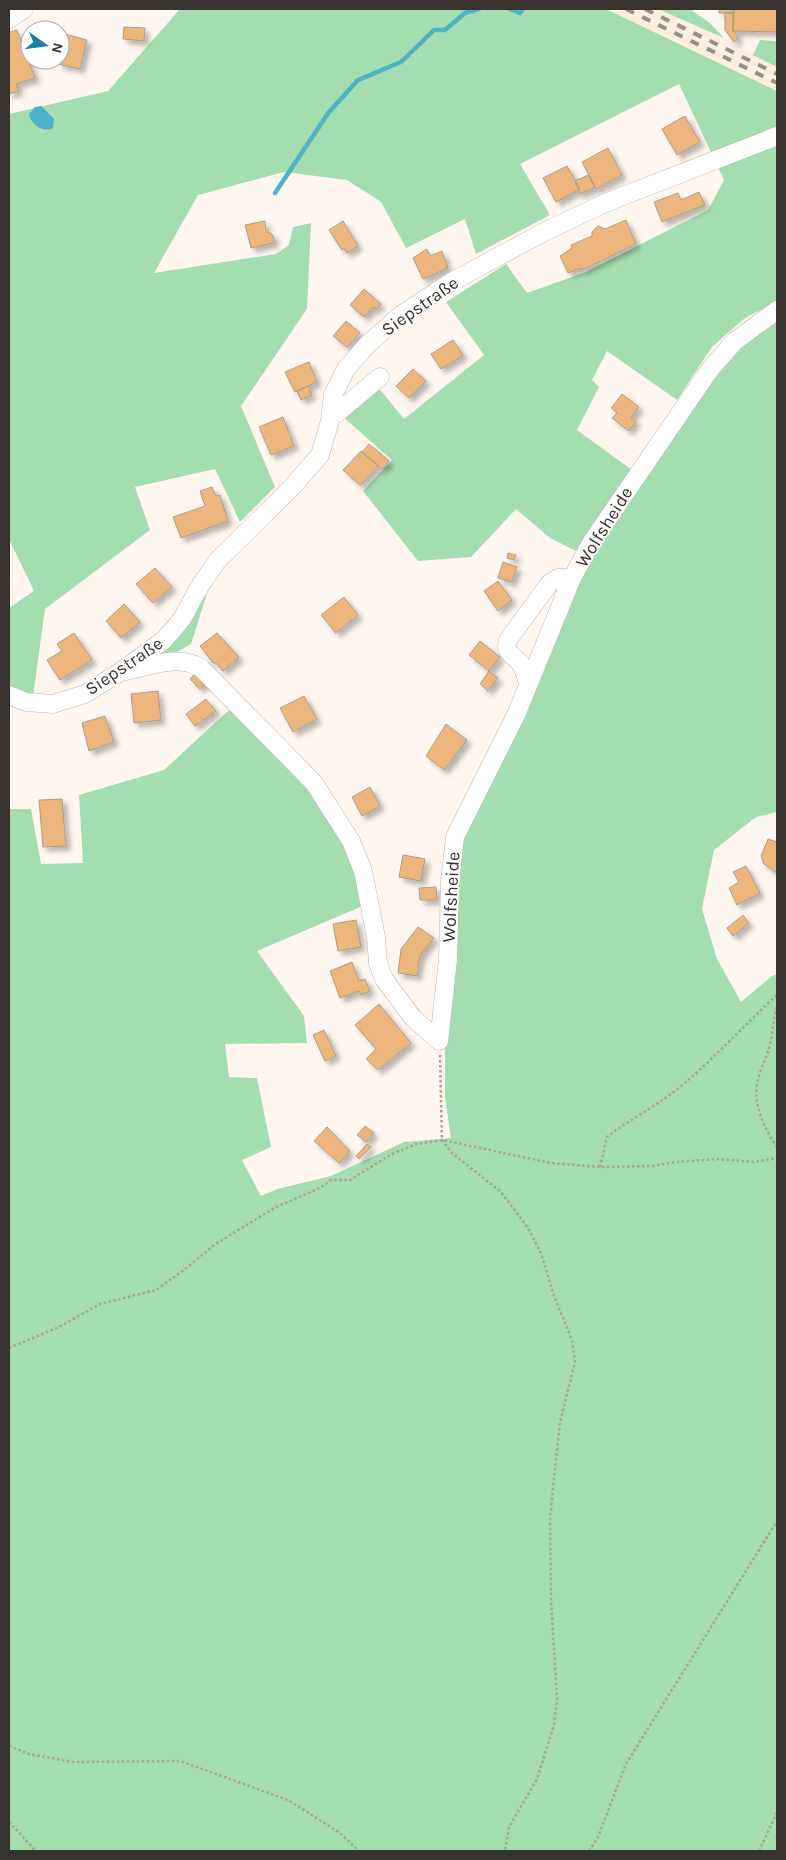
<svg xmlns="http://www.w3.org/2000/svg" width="786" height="1860" font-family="Karla,sans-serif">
  <defs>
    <filter id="shadow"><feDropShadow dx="4.5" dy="4.5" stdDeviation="2.5" flood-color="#0004"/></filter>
  </defs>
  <rect width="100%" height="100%" fill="#fff7ef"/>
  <path fill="#feeedf" d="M606 9H658L724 38 777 67V91Z"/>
  <path fill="#a4deb0" d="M180 9H606L777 91V301L745 318 712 347 677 400 607 351 592 380 599 387 577 430 632 470 576 551 550 538 516 509 471 557 418 561 363 491 392 460 342 416 378 387 404 419 484 355 446 302 506 264 527 293 586 272 708 210 724 180 679 84 520 164 550 215 476 254 465 219 406 248 381 202 347 180 284 172 198 195 154 273 276 254 289 245 293 227 311 223 307 309 241 406 275 487 240 522 215 469 135 487 150 530 45 609 33 696 9 686V608L34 591 9 539V114L108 91Z
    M658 9H690L710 23 724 38Z
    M760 40 776 41 777 67 753 55Z
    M777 322V812L756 817 714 850 702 909 717 959 741 1002 772 976 777 974V1851H9V809H31L41 864 83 863 79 795 164 770 231 708 308 790 346 847 365 905 257 951 304 1016 307 1043 225 1044 229 1077 257 1078 271 1147 242 1160 261 1196 277 1189 331 1176 404 1142 451 1138 445 1097V1043L460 841 578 584 597 549 705 391 740 348Z
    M205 591 206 597 191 644 172 655 146 661Z"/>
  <path fill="#4fb2c7" d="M41 106 54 119 53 128C43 133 31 125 29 114L35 107Z"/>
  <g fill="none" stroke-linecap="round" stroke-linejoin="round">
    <path stroke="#4fb2c7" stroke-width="4.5" d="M510 9 520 13 523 9
      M275 193 329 112 358 80 401 62 434 30H445L465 13 479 9"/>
  </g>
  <path fill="#ecb67d" stroke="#aa9d91" filter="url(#shadow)" d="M719 9H734L733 13H719Z
    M734 9H777V32L733 31Z
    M725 13H733V31H735L738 39 734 42 725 30Z
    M124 27 145 28 144 41 123 39Z
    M9 30V32L17 30 35 78 16 84 19 91 9 94Z
    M65 34 87 40 80 69 58 64Z
    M685 116 700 142 677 155 662 129Z
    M608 148 622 175 596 189 582 162Z
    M567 166 580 189 556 202 543 178Z
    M588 175 595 187 580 194 575 181Z
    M699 192 705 205 662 222 654 202 678 193 681 200Z
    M626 220 636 244 582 270 581 268 568 273 560 256 572 248 571 245 592 236V232L598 226 605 229Z
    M265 221 266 231 273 235 274 243 251 248 245 225Z
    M343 221 358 246 347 253 344 248 342 250 329 230Z
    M427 249 430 256 442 251 448 268 423 279 413 258Z
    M364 289 381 304 376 309 373 307 364 317 350 305Z
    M346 321 360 333 347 347 333 336Z
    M453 340 463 355 441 369 431 354Z
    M309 362 317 382 295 392 285 372Z
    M413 369 426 381 409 398 396 386Z
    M308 386 312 395 301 400 297 391Z
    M622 394 639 407 631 418 636 422 629 431 612 418 617 413 611 408Z
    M283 417 294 446 271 455 259 427Z
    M369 444 389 461 382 469 362 452Z
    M361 451 378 466 360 485 343 470Z
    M212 487 216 496 220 495 228 521 181 538 173 517 205 506 200 491Z
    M508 553 516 555 514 560 507 558Z
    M503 562 517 567 512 582 498 578Z
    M155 568 172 587 153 603 136 584Z
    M498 581 512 600 498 611 484 591Z
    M344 597 358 615 336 633 321 615Z
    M124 604 140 622 121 638 106 621Z
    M74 633 92 660 60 680 47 660 62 651 57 644Z
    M217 633 239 657 223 671 216 663H213L200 646Z
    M480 641 500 657 489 671 469 655Z
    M489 671 498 678 488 691 480 684Z
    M196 672 207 682 200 689 190 679Z
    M158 691 161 720 134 723 131 694Z
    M304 696 317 719 293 732 280 708Z
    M206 699 216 711 195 726 186 714Z
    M105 716 114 742 89 751 82 723Z
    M446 724 467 740 444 770 426 756Z
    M370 787 380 806 362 816 352 797Z
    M62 799 66 846 43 847 39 800Z
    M768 839 777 842V873L764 864 761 856Z
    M403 855 425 859 421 881 399 877Z
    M746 866 760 893 737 905 729 888 739 882 733 872Z
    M436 887 437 900H420L419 888Z
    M743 915 749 923 733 936 727 928Z
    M356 920 361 947 338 951 333 924Z
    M418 927 434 938 420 956 417 976 398 973 401 949Z
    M352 962 359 981 365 979 370 991 361 995 359 991 340 998 330 971Z
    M379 1004 411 1043 378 1070 366 1059 376 1049 355 1025Z
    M324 1030 336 1056 325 1061 313 1035Z
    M365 1126 374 1133 366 1142 357 1135Z
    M327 1127 350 1151 339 1163 314 1141Z
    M367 1144 371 1147 359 1159 356 1156Z"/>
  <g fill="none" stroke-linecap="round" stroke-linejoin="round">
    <g stroke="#bfb2a6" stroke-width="19">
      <path id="minor" d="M9 19 24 9
        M331 414 337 413 380 377
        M120 672C147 668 177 653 201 668L314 783 351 841 363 871 376 937 378 963 384 979 413 1018 439 1041 448 959 450 881 455 837 516 715 572 578 591 543 711 368 735 341 777 310
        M528 683C526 677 524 669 520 663 513 654 504 654 508 640L549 584 558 578H572
        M9 695 26 702 53 704 85 694 120 672 164 640 182 619 200 586 217 561 293 486 320 455 330 421 333 395 346 369 367 345 401 315 451 282 544 232 605 203 777 136"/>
    </g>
    <path stroke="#a9a29c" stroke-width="2.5" stroke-dasharray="2.5 2.5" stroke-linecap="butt" d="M777 1007C773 1020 773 1032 770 1045 767 1057 761 1067 758 1079 752 1103 764 1128 777 1147
      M440 1055 442 1140 452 1153 501 1192 528 1228 541 1253 554 1296 572 1340 575 1362 560 1422 550 1517 551 1600 557 1699 554 1725 537 1779 509 1827 505 1851
      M600 1167 607 1137C630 1119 657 1106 680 1087 714 1059 744 1025 777 995
      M9 1348 59 1327 100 1304 156 1290 184 1270 214 1245 274 1208 320 1188 331 1180H350L390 1155 416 1144 442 1140 551 1163 600 1167 653 1166 676 1162 718 1159 754 1162 777 1158
      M9 1746 29 1754 74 1762 180 1761 288 1800 340 1833 359 1851
      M9 1822 36 1851
      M589 1851 598 1837 626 1764 777 1521
      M759 1851 777 1812"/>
    <use href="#minor" stroke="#fff" stroke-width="18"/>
    <path stroke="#97908a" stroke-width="4" stroke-dasharray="9 9" stroke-linecap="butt" d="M626 9 777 83
      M645 9 777 74"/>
  </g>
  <g text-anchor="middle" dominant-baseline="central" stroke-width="4" stroke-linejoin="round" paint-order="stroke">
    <g font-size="18" fill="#38322e" stroke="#fff">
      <text transform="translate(420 306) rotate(-35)">Siepstraße</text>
      <text transform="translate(604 527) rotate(-58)">Wolfsheide</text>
      <text transform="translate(124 666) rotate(-34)">Siepstraße</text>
      <text transform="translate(451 897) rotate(-87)">Wolfsheide</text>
    </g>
  </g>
  <rect width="786" height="1860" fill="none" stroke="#38322e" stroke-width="20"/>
  <g transform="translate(45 45) rotate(104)"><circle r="24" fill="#ffffff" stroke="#afadab"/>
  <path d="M0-4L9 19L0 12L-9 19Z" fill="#1b7ea9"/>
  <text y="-8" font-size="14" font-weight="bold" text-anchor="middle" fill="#38322e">N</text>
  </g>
</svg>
